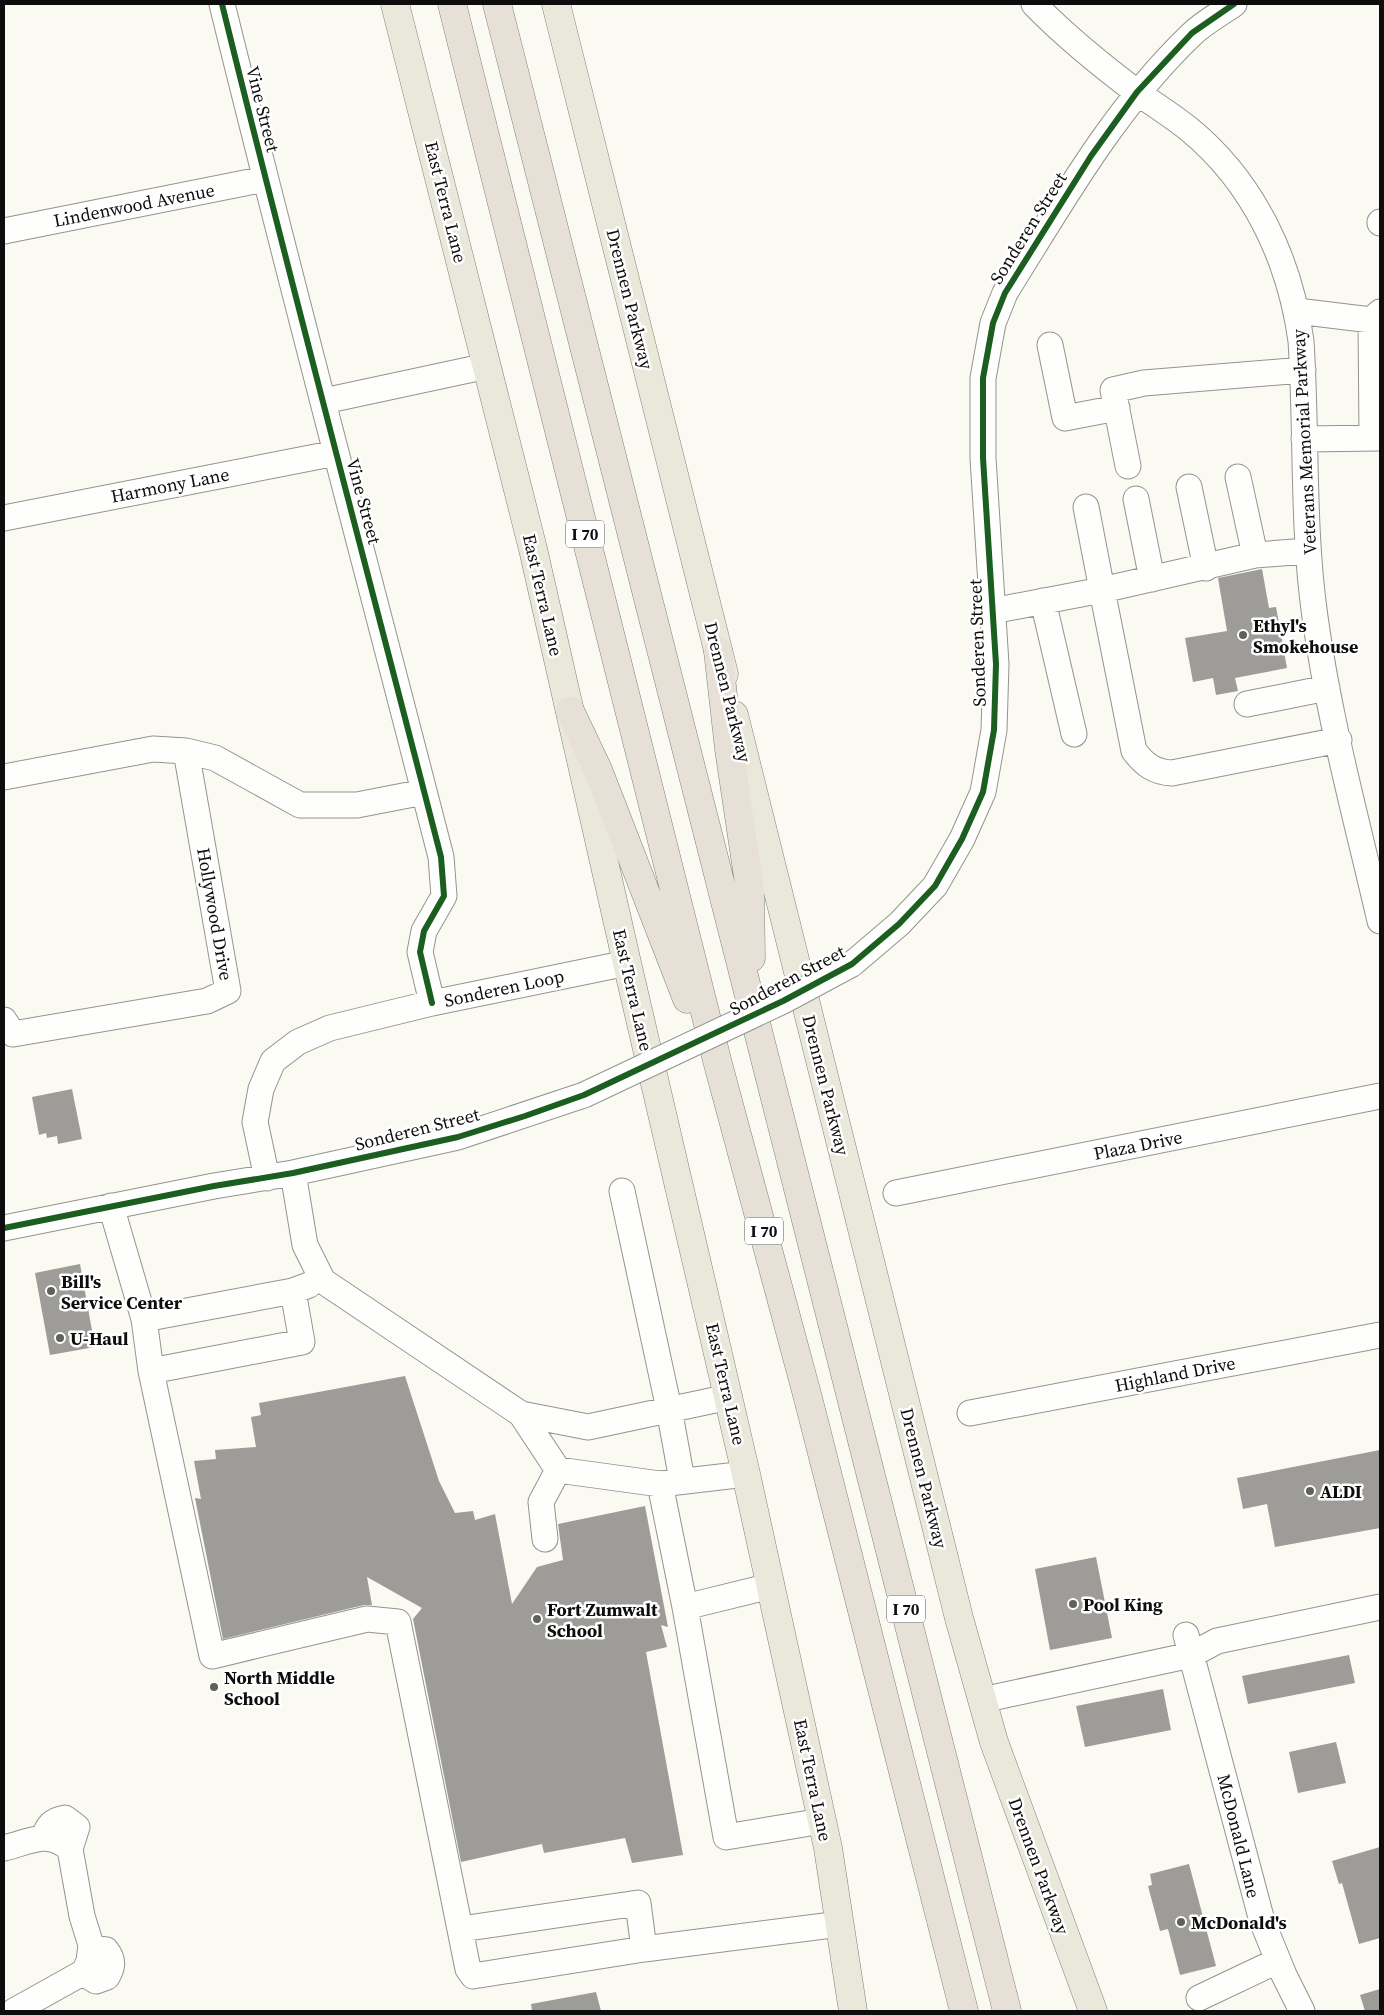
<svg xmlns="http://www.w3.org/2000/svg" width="1384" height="2015" font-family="'Source Serif 4',serif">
  <rect width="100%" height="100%" fill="#faf9f2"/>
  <path fill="#9d9c98" d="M1262 569 1269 608 1276 607 1287 668 1235 678 1238 691 1216 695 1213 678 1193 682 1185 638 1227 631 1218 578Z
    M72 1089 82 1139 58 1144 57 1136 47 1138 46 1133 39 1135 32 1097Z
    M80 1264 95 1347 50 1355 35 1273Z
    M405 1376 439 1481 455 1513 473 1511 475 1520 495 1514 512 1604 537 1567 563 1560 558 1524 645 1506 668 1627 661 1625 667 1647 646 1652 683 1855 632 1863 625 1838 544 1853 542 1844 461 1862 413 1619 422 1608 367 1577 372 1605H364L223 1639 195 1498 201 1499 194 1461 216 1459 215 1450 256 1447 251 1417 261 1415 259 1403Z
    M1380 1450V1528L1275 1547 1267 1504 1243 1509 1237 1478Z
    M1096 1557 1112 1638 1050 1650 1035 1569Z
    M1349 1655 1355 1683 1248 1704 1242 1676Z
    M1163 1689 1171 1730 1085 1747 1076 1706Z
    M1336 1742 1346 1783 1298 1793 1289 1752Z
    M1380 1847V1938L1359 1944 1342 1883 1339 1884 1332 1861Z
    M1189 1864 1216 1966 1180 1975 1168 1929 1160 1931 1148 1886 1152 1885 1150 1874Z
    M1380 1989V2011H1365L1360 1995Z
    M596 1992 601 2011H532L531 2004Z"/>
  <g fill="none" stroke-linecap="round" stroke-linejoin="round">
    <g stroke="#949390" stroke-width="27">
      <path id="minor" d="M222 4C292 289 368 573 441 857L444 896 424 931 420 952 432 1003
        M1034 4C1065 36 1102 66 1138 93 1155 105 1174 117 1190 130 1254 183 1290 260 1301 341 1307 433 1302 525 1315 617 1329 720 1357 821 1380 921
        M1380 222V223
        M4 231 265 179
        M1297 311 1371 320 1380 312
        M1371 320 1372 438
        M1050 345 1065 418 1117 408
        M324 401 487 366
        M1304 439 1380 438
        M1128 466 1113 390 1144 383 1303 370
        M1238 477 1255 555
        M1189 487 1206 568
        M1136 499 1152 579
        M4 518 336 453
        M1307 551 1255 555 1102 590 1134 751C1145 765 1154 772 1172 773L1339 740
        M1043 601 1074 734
        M992 611 1102 590 1086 507
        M1247 704 1327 688
        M186 751 215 758 300 805H357L424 792
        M4 777 153 749 186 751 228 991 207 1001 13 1034 4 1020
        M852 964 899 924 935 886 962 839 983 792 994 730 996 664 983 458V378L993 323 1005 293C1061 203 1114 109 1191 35 1203 23 1220 14 1234 4
        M293 1173 305 1245 323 1281 521 1414 588 1427 729 1397
        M267 1178 255 1122 261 1089 273 1061 298 1042 330 1028 432 1003 627 963
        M622 1191 669 1409 682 1480
        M896 1193 1380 1096
        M111 1206 144 1319 151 1371 212 1656 367 1619 398 1622 468 1969 473 1976 644 1949 840 1924
        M4 1228 214 1186 293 1173 458 1137 584 1095
        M144 1319 293 1291 309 1285
        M151 1371 302 1342 293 1291
        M970 1413 1380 1335
        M521 1414 558 1470 660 1484 746 1474
        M660 1484 685 1607 726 1837 822 1821
        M545 1539 541 1502 558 1470
        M685 1607 771 1586
        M1186 1635 1262 1921 1284 1975 1302 2011
        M982 1700 1191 1655 1217 1641 1380 1607
        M44 1838C47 1826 52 1820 65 1818L77 1827 70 1849
        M4 1848C30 1842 47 1829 70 1849L82 1916 91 1945 89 1961 84 1972 14 2011
        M461 1929 638 1903 644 1949
        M83 1973 96 1981 107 1977C113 1967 114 1960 106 1950L91 1948
        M1199 1998 1277 1961"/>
    </g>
    <g stroke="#81817d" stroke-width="29">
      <path id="major" d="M395 4 533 549 627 963 746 1474 828 1848 853 2011
        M556 4 724 674
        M734 715 959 1618 994 1742 1093 2011"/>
    </g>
    <g stroke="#81817d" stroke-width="29">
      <path id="highway" d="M452 4 718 1064 808 1398 964 2011
        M497 4 1007 2011
        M718 651 729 749 750 890 751 958
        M570 711 598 770 687 999"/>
    </g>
    <use href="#minor" stroke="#fefefd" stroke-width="25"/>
    <use href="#major" stroke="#eae8db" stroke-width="28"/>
    <use href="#highway" stroke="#e7e0d7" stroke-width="28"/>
    <g stroke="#949390" stroke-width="27" stroke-linecap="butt">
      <path id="minor-bridge" d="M584 1095 783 1001 852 964"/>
    </g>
    <use href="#minor-bridge" stroke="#fefefd" stroke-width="25"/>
    <g stroke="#fff" stroke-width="9">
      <path id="cycleway" d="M222 4C292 289 368 573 441 857L444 896 424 931 420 952 432 1003
        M4 1228 214 1186 293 1173 458 1137 525 1116 584 1095 783 1001 852 964 899 924 935 886 962 839 983 792 994 730 996 664 983 458V378L993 323 1005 293 1091 156 1137 92 1192 33 1234 4"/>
    </g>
    <use href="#cycleway" stroke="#1b5e20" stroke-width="6"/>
  </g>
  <g fill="#60605d" stroke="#fff" stroke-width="2">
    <circle cx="1243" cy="635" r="5"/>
    <circle cx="51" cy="1291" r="5"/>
    <circle cx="60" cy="1338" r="5"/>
    <circle cx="1310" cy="1491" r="5"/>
    <circle cx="1073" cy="1604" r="5"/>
    <circle cx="537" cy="1619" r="5"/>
    <circle cx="214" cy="1687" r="5"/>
    <circle cx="1181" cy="1922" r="5"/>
  </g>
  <g text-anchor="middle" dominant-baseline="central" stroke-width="5" stroke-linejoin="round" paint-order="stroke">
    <g fill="#fff" stroke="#565656" stroke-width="1">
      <rect x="566" y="520.5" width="38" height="27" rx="4"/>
      <rect x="745" y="1217.5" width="38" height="27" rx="4"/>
      <rect x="887" y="1595.5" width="38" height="27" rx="4"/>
    </g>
    <g font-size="16" font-weight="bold" fill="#0d0d0d">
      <text x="585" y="534">I 70</text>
      <text x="764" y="1231">I 70</text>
      <text x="906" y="1609">I 70</text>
    </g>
    <g font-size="18" fill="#0d0d0d" stroke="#fff">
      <text transform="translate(263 109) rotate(76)">Vine Street</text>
      <text transform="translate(446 202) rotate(76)">East Terra Lane</text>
      <text transform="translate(134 205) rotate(-11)">Lindenwood Avenue</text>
      <text transform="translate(1028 228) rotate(-58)">Sonderen Street</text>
      <text transform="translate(630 299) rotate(76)">Drennen Parkway</text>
      <text transform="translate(1304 442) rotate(-93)">Veterans Memorial Parkway</text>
      <text transform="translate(170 485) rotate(-11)">Harmony Lane</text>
      <text transform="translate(364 501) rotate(75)">Vine Street</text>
      <text transform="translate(543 595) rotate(77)">East Terra Lane</text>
      <text transform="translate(977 643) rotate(-92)">Sonderen Street</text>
      <text transform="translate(728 692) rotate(76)">Drennen Parkway</text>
      <text transform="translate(215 914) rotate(80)">Hollywood Drive</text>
      <text transform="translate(787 980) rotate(-28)">Sonderen Street</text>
      <text transform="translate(504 988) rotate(-12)">Sonderen Loop</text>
      <text transform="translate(633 990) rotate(77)">East Terra Lane</text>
      <text transform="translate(826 1085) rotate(76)">Drennen Parkway</text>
      <text transform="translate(417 1129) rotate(-14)">Sonderen Street</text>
      <text transform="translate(1138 1145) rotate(-11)">Plaza Drive</text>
      <text transform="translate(1175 1374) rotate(-11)">Highland Drive</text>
      <text transform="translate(726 1384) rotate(77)">East Terra Lane</text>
      <text transform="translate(924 1478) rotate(76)">Drennen Parkway</text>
      <text transform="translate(813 1780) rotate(78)">East Terra Lane</text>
      <text transform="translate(1239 1836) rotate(76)">McDonald Lane</text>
      <text transform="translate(1039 1866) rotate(70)">Drennen Parkway</text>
    </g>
    <g font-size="18" font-weight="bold" fill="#0d0d0d" stroke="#fff" text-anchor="start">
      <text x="1253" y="625">Ethyl's<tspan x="1253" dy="21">Smokehouse</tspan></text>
      <text x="61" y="1281">Bill's<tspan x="61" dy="21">Service Center</tspan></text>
      <text x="70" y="1338">U-Haul</text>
      <text x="1320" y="1491">ALDI</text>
      <text x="1083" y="1604">Pool King</text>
      <text x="547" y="1609">Fort Zumwalt<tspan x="547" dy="21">School</tspan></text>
      <text x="224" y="1677">North Middle<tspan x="224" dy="21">School</tspan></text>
      <text x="1191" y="1922">McDonald's</text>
    </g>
  </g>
  <rect width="1384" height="2015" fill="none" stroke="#0d0d0d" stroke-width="10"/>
</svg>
